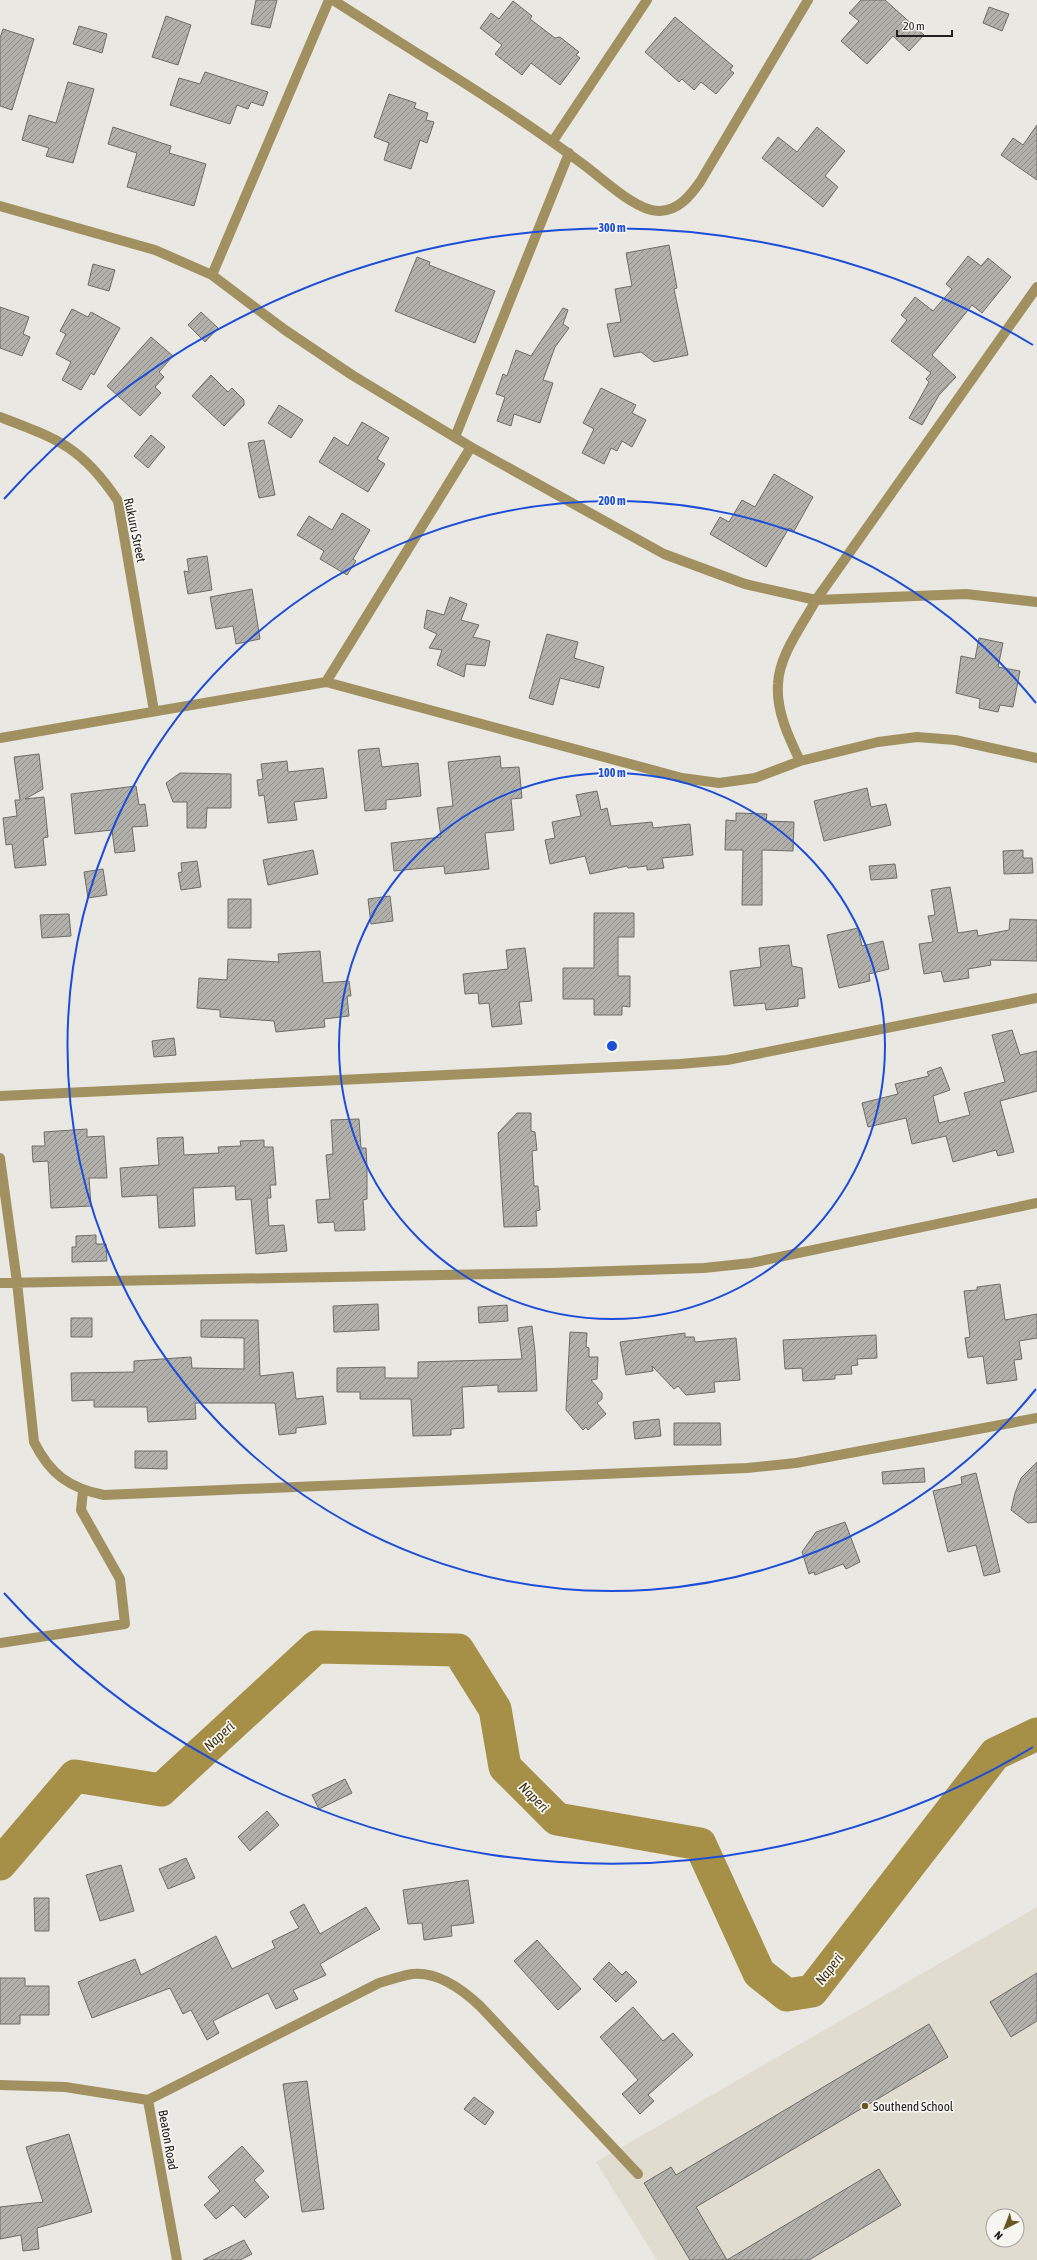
<svg xmlns="http://www.w3.org/2000/svg" width="1037" height="2260" font-family="'Asap Condensed',sans-serif">
  <defs>
    <pattern id="building-hatch" width="6" height="6" patternUnits="userSpaceOnUse"><rect width="6" height="6" fill="#b2b0ab"/><path d="M-1 1l2-2M0 6l6-6M5 7l2-2" fill="none" stroke="#908f8b"/></pattern>
  </defs>
  <rect width="100%" height="100%" fill="#eae8e3"/>
  <path fill="#e1dcd0" fill-rule="evenodd" d="M1037 1907V2260H657L596 2162ZM993 2216H1017V2240H993Z"/>
  <g fill="none" stroke-linecap="round" stroke-linejoin="round">
    <path stroke="#a68f47" stroke-width="33" d="M0 1864 75 1776 161 1790 316 1647 458 1650 495 1709 505 1767 557 1819 700 1844 759 1973 787 1995 812 1991 995 1754 1037 1734"/>
  </g>
  <path fill="url(#building-hatch)" stroke="#6e6c67" d="M256 0H277L270 28 251 24Z
    M861 0H885L924 35 909 51 893 36 867 64 841 41 859 21 849 13Z
    M513 1 532 16 530 19 555 38 560 37 579 52 576 55 580 58 560 85 531 63 522 75 495 54 502 45 480 28 491 13 499 19Z
    M989 7 1009 14 1002 31 983 23Z
    M166 16 191 25 178 65 152 57Z
    M675 17 733 66 730 70 734 73 716 94 701 82 694 90 682 79 679 82 645 52Z
    M79 26 107 34 102 53 73 44Z
    M3 29 34 39 12 110 0 106V38Z
    M205 72 268 92 263 106 251 102 248 109 237 105 230 124 170 105 179 78 200 84Z
    M68 82 94 89 73 163 46 156 49 148 22 140 29 115 56 123Z
    M389 94 416 103 414 108 428 113 426 120 434 122 427 143 420 140 411 169 384 160 389 143 374 137Z
    M1037 125V180L1001 155 1013 138 1023 145Z
    M113 127 171 146 169 153 206 164 194 206 127 187 137 153 108 144Z
    M817 127 845 151 825 176 838 187 823 207 762 158 778 137 797 152Z
    M669 245 677 288 674 289 688 355 654 362 641 352 614 357 607 324 621 322 615 289 632 286 626 253Z
    M968 256 981 266 988 258 1011 277 982 313 972 305 932 355 956 377 939 395 922 425 909 418 929 382 926 379 931 373 891 341 907 320 901 315 915 297 933 311 952 289 946 284Z
    M417 257 430 262 429 265 495 291 475 343 395 311Z
    M93 264 115 270 109 291 88 285Z
    M0 307 29 317 23 334 30 337 22 356 0 348Z
    M563 308 568 310 563 324 569 328 555 347 543 380 553 383 540 423 514 414 511 426 497 421 505 397 496 394 503 374 507 376 516 350 531 356Z
    M72 309 88 317 91 312 120 328 94 375 91 373 81 390 62 380 71 362 56 354 66 334 60 331Z
    M201 312 218 328 205 342 188 325Z
    M151 337 173 356 159 372 164 377 155 387 161 393 140 416 107 386Z
    M211 375 228 392 232 388 244 400V405L224 426 192 396Z
    M601 388 636 405 632 413 646 420 632 447 622 441 617 451 611 448 604 464 582 453 594 429 583 423Z
    M279 405 303 420 291 438 268 423Z
    M362 422 389 438 377 459 385 464 368 492 319 462 334 437 348 446Z
    M151 435 165 447 148 468 134 456Z
    M264 440 275 495 259 498 248 443Z
    M774 474 813 497 794 531 789 528 766 567 710 534 720 517 729 522 742 500 755 507Z
    M342 513 370 530 353 559 356 561 347 575 320 559 324 551 297 535 309 516 332 530Z
    M207 556 212 590 188 594 184 571 189 572 187 559Z
    M252 589 260 639 236 644 233 626 216 629 210 597Z
    M450 597 467 604 461 620 479 625 473 637 490 641 485 666 466 664 464 677 437 665 442 650 429 648 437 634 424 628 427 610 444 615Z
    M547 634 578 642 574 658 604 667 599 688 560 678 553 705 529 698Z
    M979 638 1003 643 998 667 1020 671 1013 707 1000 705 998 712 979 708 980 699 956 693 961 656 975 659Z
    M379 748 382 767 418 763 421 796 386 800V809L365 811 358 750Z
    M39 754 43 789 25 799 44 797 48 837 43 838 46 865 15 868 12 844 6 845 3 818 17 816 15 800H20L14 757Z
    M500 756 501 768 519 767 522 798 511 799 514 830 485 833 489 869 445 874 444 866 394 871 391 843 441 837 437 808 453 806 448 762Z
    M287 761 288 772 323 768 327 798 294 802 297 820 268 823 264 795 259 796 257 780 263 779 261 764Z
    M180 773 231 774V808H207L206 828H187V802H173L166 783Z
    M136 786 139 805 145 804 148 826 132 827 135 851 115 853 112 830 75 834 71 794Z
    M867 788 871 807 886 804 891 825 824 841 814 801Z
    M597 791 601 810 607 808 611 826 652 822 653 828 690 824 693 855 662 858 664 868 647 870V866L628 868 627 866 590 874 585 856 550 864 545 840 555 838 552 822 581 816 576 795Z
    M736 813 767 814 766 821 794 822 793 851 762 850V905H742L743 850H725L726 820 736 821Z
    M313 850 318 874 268 885 263 860Z
    M1023 850V858H1032L1033 873 1004 874 1003 851Z
    M197 861 201 887 181 890 178 873 182 872 181 863Z
    M895 864 897 878 871 880 869 866Z
    M103 869 107 895 88 898 84 872Z
    M950 887 958 933 977 930 978 936 1009 930 1010 919 1037 920V961L990 960 991 965 968 969 969 978 944 982 941 971 924 974 919 944 933 942 928 916 935 915 931 890Z
    M390 896 393 921 371 924 368 899Z
    M228 899H251V928H228Z
    M594 913H634V937H618V976H630V1007L622 1006V1015H594V999H563V968H594Z
    M69 914 71 936 42 938 40 915Z
    M858 928 862 946 883 941 889 969 869 974 870 981 839 988 827 935Z
    M789 945 792 966 802 968 805 998 798 999V1006L766 1010 765 1003 734 1006 730 971 761 967 759 948Z
    M525 948 532 1001 519 1002 522 1024 492 1027 489 1003 479 1004 478 993 465 994 463 974 508 969 506 950Z
    M320 951 323 983 349 981 351 996H347L349 1016 324 1019 325 1027 276 1032 274 1021 220 1017V1010L197 1008 199 978 227 980 228 959 279 962 278 954Z
    M1012 1030 1020 1055 1037 1051V1091L1000 1101 1014 1152 998 1156 996 1150 953 1162 946 1136 912 1144 906 1118 868 1127 862 1103 898 1094 895 1084 929 1076 927 1072 941 1067 950 1090 933 1096 939 1123 970 1115 964 1093 1005 1082 992 1035Z
    M174 1038 176 1055 154 1057 152 1041Z
    M517 1113H531V1131L535 1132 537 1150 532 1151 534 1186H538L540 1210 536 1211 537 1226 504 1227 498 1133Z
    M359 1119 361 1148H366L367 1166V1199L363 1200 365 1230 335 1231 334 1222 318 1223 316 1200 330 1199 326 1155 333 1154 331 1120Z
    M87 1129V1137L104 1136 107 1178H89L91 1206 51 1208 48 1161 33 1162 32 1146H45L44 1132Z
    M183 1137 184 1155 219 1153 218 1147 241 1146 240 1141 264 1140V1147H273L276 1185H270L271 1198H267L269 1226 284 1225 287 1251 256 1254 251 1199 236 1200 235 1186 193 1188 195 1226 159 1228 157 1195 122 1197 120 1168 159 1165 157 1138Z
    M96 1235V1244H106L107 1261 72 1262V1247H76V1236Z
    M1000 1284 1005 1320 1037 1314V1338L1019 1341 1022 1359 1014 1360 1017 1380 987 1384 983 1356 968 1358 965 1338 970 1337 964 1291 977 1290V1287Z
    M378 1304 379 1330 334 1332 333 1306Z
    M507 1305 508 1321 479 1323 478 1307Z
    M71 1318H92V1337H71Z
    M201 1320H258L260 1376 293 1372 296 1399 323 1396 326 1424 296 1428V1433L279 1435 275 1403H195L196 1419 148 1422 147 1407H94V1400L72 1401 71 1373 134 1372V1361L191 1357 192 1368 244 1369V1338L201 1337Z
    M532 1326 535 1352 537 1391 498 1392V1385L462 1387 464 1428 451 1429V1435L413 1436 411 1399H360V1392H337V1368L385 1367V1378H418V1362L522 1359 518 1328Z
    M570 1332 587 1333 586 1347 589 1348V1357H598L597 1379 591 1380 602 1393V1399L597 1403 606 1414 588 1430 586 1427 583 1430 566 1410Z
    M685 1333V1337H694L695 1342 736 1338 740 1380 714 1382 715 1392 686 1395 678 1386 674 1389 652 1366 653 1371 626 1375 620 1342Z
    M876 1335 877 1358 857 1359 858 1365 851 1366 852 1374 835 1375V1379L803 1381 802 1368 785 1369 783 1340Z
    M659 1419 661 1436 635 1439 633 1422Z
    M674 1423H720L721 1445H674Z
    M135 1451H167V1469L135 1468Z
    M1037 1462V1522L1028 1523 1011 1510 1015 1493 1021 1478Z
    M924 1468 925 1482 883 1484 882 1472Z
    M976 1473 1000 1572 984 1576 976 1545 948 1552 933 1491 962 1484 961 1477Z
    M845 1522 860 1562 846 1569 843 1564 815 1575 814 1572 809 1574 802 1552 816 1532Z
    M345 1779 352 1793 319 1809 312 1795Z
    M267 1811 279 1825 250 1851 238 1837Z
    M186 1858 195 1878 168 1889 159 1869Z
    M121 1865 134 1911 100 1921 86 1875Z
    M468 1880 474 1923 451 1926 452 1936 424 1940 422 1923 408 1924 403 1890Z
    M34 1898H49V1931H35Z
    M304 1904 320 1934 366 1907 380 1929 320 1964 326 1975 293 1990 298 1999 276 2009 268 1993 213 2021 219 2033 207 2040 191 2010 183 2014 170 1988 92 2018 78 1982 135 1959 141 1975 216 1936 232 1969 275 1948 272 1941 299 1928 290 1912Z
    M537 1940 581 1989 558 2010 514 1961Z
    M609 1962 622 1975 626 1971 637 1982 616 2002 593 1979Z
    M1037 1973V2021L1011 2037 990 2002Z
    M0 1978H25V1986H49V2015H20V2024H0Z
    M633 2007 663 2041 673 2033 693 2055 648 2095 654 2101 640 2114 622 2094 638 2080 600 2037Z
    M929 2024 948 2057 696 2207 727 2260 879 2169 901 2205 809 2260H690L644 2183 671 2167 676 2175Z
    M307 2081 324 2209 302 2212 283 2084Z
    M474 2097 494 2112 485 2125 464 2109Z
    M69 2134 92 2212 37 2228 39 2249 23 2251 21 2235 0 2239V2207L43 2202 26 2147Z
    M242 2146 264 2171 254 2180 269 2197 245 2218 233 2205 216 2219 204 2205 220 2191 208 2177Z
    M244 2240 252 2254 240 2260H203Z"/>
  <g fill="none" stroke-linecap="round" stroke-linejoin="round">
    <path stroke="#a29160" stroke-width="10" d="M333 0C417 54 504 105 584 165 602 178 638 213 660 211 679 210 690 196 700 182L808 0
      M553 141 647 0
      M0 206 155 250 212 275 285 330 352 375 471 447 664 554 745 584 816 600 966 594 1037 602
      M212 275 329 0
      M0 417C58 439 82 447 118 501L154 711
      M455 437 569 153
      M326 682 471 447
      M0 738 326 682 682 778 719 783 755 778 800 761 878 742 917 737 955 740 1037 758
      M800 761C789 738 776 711 778 684 779 655 802 626 816 600L1037 287
      M0 1096 680 1064 727 1060 1037 998
      M0 1158 17 1282 34 1442C50 1474 69 1488 104 1495L747 1468 796 1463 1037 1418
      M0 1283 551 1273 704 1268 751 1263 1037 1203
      M0 1643 125 1624 120 1579 81 1510 83 1491
      M0 2085 65 2087 148 2100 177 2260
      M148 2100 379 1983C389 1980 401 1976 412 1974 438 1971 462 1989 480 2006L638 2174"/>
  </g>
  <g fill="none" stroke="#1d4ed8" stroke-width="2">
    <circle cx="612" cy="1046" r="273"/>
    <path d="M1036 1389A545 545 0 1 1 1036 703"/>
    <path d="M1033 1747A818 818 0 0 1 4 1593M4 499A818 818 0 0 1 1033 345"/>
  </g>
  <circle fill="#675725" stroke="#f7f5f0" stroke-width="1.5" cx="865" cy="2106" r="4"/>
  <g text-anchor="middle" dominant-baseline="central" stroke-width="3.5" stroke-linejoin="round" paint-order="stroke">
    <g font-size="13" fill="#22211f" stroke="#f7f5f0">
      <text transform="translate(135 530) rotate(78)">Rukuru Street</text>
      <text transform="translate(168 2140) rotate(80)">Beaton Road</text>
    </g>
    <g font-size="13" fill="#22211f" stroke="#f7f5f0" text-anchor="start">
      <text x="873" y="2106">Southend School</text>
    </g>
    <g font-size="14" font-style="italic" fill="#3f3515" stroke="#f7f5f0">
      <text transform="translate(219 1736) rotate(-43)">Naperi</text>
      <text transform="translate(534 1797) rotate(45)">Naperi</text>
      <text transform="translate(829 1969) rotate(-52)">Naperi</text>
    </g>
  </g>
  <circle cx="612" cy="1046" r="6" fill="#1d4ed8" stroke="#f7f5f0" stroke-width="2"/>
  <g font-size="12" text-anchor="middle" font-weight="bold" fill="#1d4ed8" stroke="#f7f5f0" stroke-width="3.5" stroke-linejoin="round" paint-order="stroke">
    <text x="612" y="232">300 m</text>
    <text x="612" y="505">200 m</text>
    <text x="612" y="777">100 m</text>
  </g>
  <g transform="translate(1005 2228) rotate(222)"><circle r="19" fill="#f7f5f0" stroke="#a2a09c"/>
  <path d="M0-3L7 15L0 10L-7 15Z" fill="#675725"/>
  <text y="-6" font-size="11" font-weight="bold" text-anchor="middle" fill="#22211f">N</text>
  </g>
  <path d="M897 30v6h55v-6" fill="none" stroke="#22211f" stroke-width="2"/>
  <text x="903" y="30" font-size="12" fill="#22211f" stroke="#f7f5f0" stroke-width="3" paint-order="stroke">20 m</text>
</svg>
